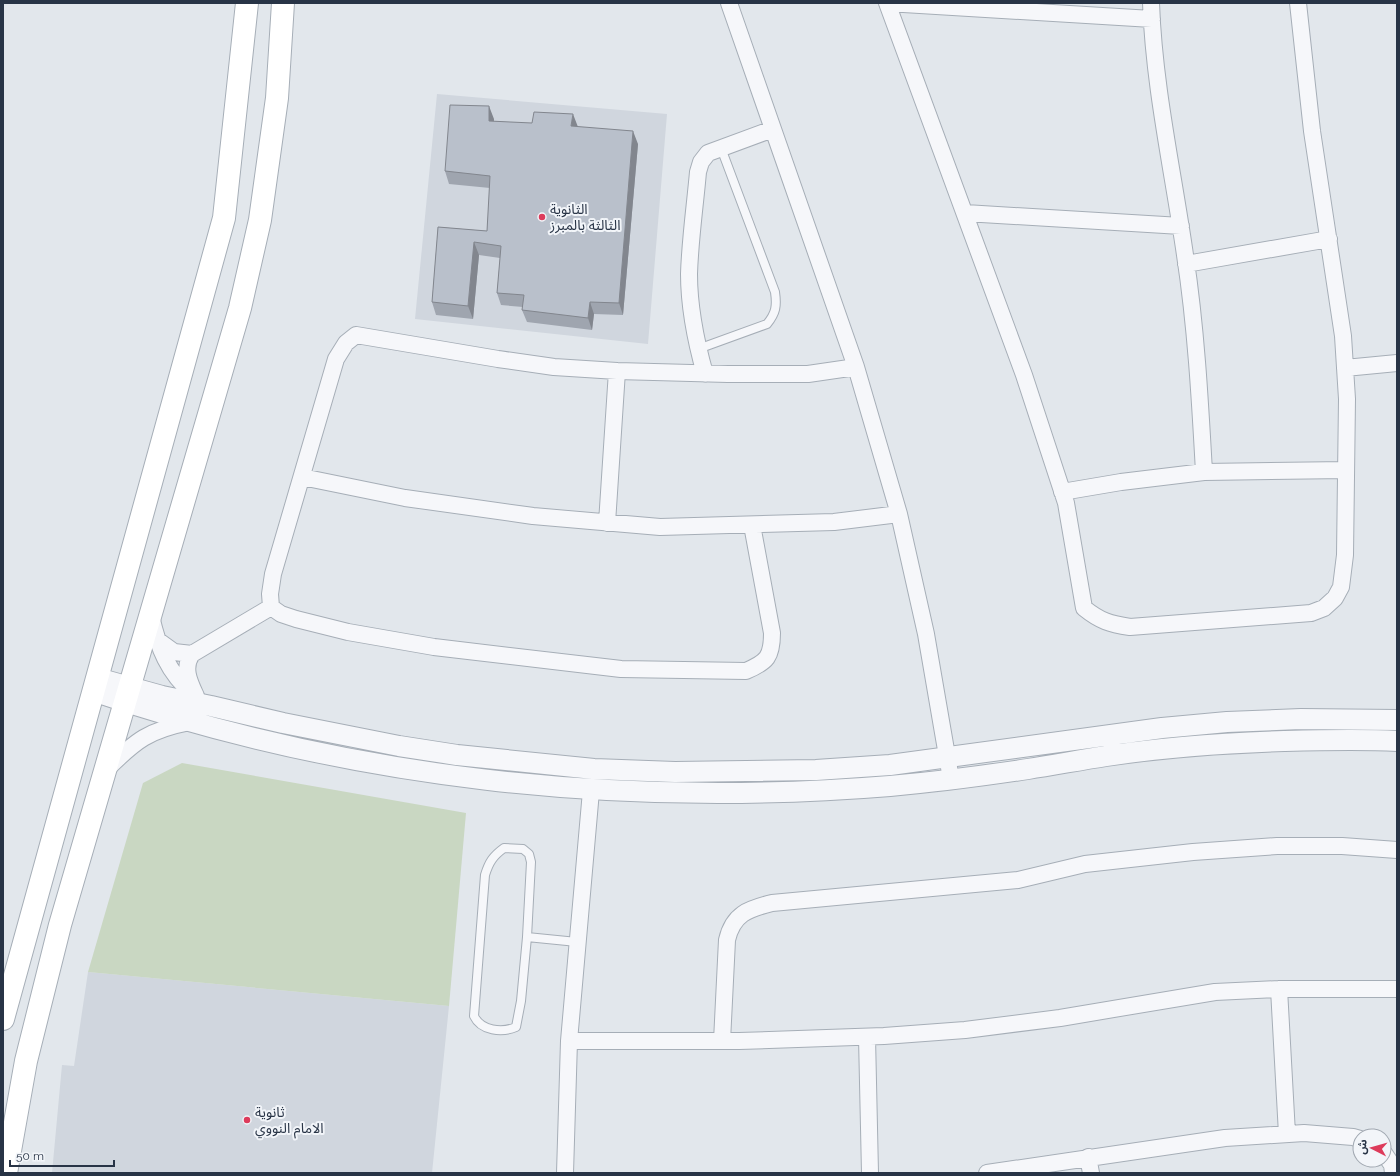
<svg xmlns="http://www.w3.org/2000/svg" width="1400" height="1176" font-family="Raleway,'Noto Sans Arabic',sans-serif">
  <rect width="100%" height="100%" fill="#e2e7ec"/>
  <path fill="#d0d6de" d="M437 94 667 114 648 344 415 319Z
    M88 972 449 1006 432 1173H52L62 1065 74 1066Z"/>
  <path fill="#c9d7c2" d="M182 763 466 813 449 1006 88 972 143 783Z"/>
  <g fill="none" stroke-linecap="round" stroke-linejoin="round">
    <g stroke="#a6aeb7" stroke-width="10">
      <path id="service" d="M698 349 767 324C776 313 777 306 775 292L721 148
        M504 848 523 849 529 854 531 862 527 937 521 1001 516 1027C502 1033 481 1031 474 1016L485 875C489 862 493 856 504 848Z
        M527 937 577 942"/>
    </g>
    <g stroke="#a6aeb7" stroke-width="18">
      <path id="minor" d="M729 3 856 367 899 514 926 634 951 779
        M887 3 1024 375 1066 503 1084 608C1100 621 1110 624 1130 627L1311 613 1324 608 1335 598 1341 587 1345 555 1347 399 1343 336 1312 131 1298 3
        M887 3 1152 19
        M1151 3C1154 88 1173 171 1185 255 1196 327 1200 400 1204 472
        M965 213 1181 226
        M1186 264 1329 239
        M1345 368 1397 363
        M705 374C696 342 689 307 689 274 690 240 695 206 698 172L701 162 708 153 773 129
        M302 477 405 498 533 516 660 527 834 522 899 514
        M1062 492 1121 482 1204 472 1346 470
        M607 523 617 371
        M752 525 772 633C772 657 767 662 746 671L621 669 434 647 348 632 296 619 281 614 271 607 270 594 273 574 336 359 346 343 356 335 498 359 554 367 617 371 728 374H808L856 367
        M151 616C158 647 168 673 193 694
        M156 639 174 652 192 654
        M196 696C190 683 182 668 192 654L271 607
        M106 770C136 740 149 730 190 722
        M1279 989 1287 1134
        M867 1037 870 1173
        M569 1041H739L884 1036 965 1030 1060 1018 1215 992 1279 989H1397
        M722 1041 727 940C733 914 748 909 772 903L1018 880 1085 864 1193 852 1277 846H1342L1397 850
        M1384 1153 1392 1165 1393 1173
        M1088 1157 1091 1173
        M565 1173 569 1041 591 791
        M987 1173 1225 1138 1304 1133 1353 1137 1360 1139"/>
    </g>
    <g stroke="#a6aeb7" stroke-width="22">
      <path id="tertiary" d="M97 678 162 696 211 706 283 723 399 746 457 755 594 769 675 772 816 770 890 765 1162 728 1227 722 1301 719 1397 720
        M93 691C350 779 620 808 890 786 936 782 982 776 1028 769 1054 765 1080 760 1106 756 1165 747 1225 743 1284 741 1322 740 1359 739 1397 741"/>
    </g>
    <g stroke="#a6aeb7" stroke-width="24">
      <path id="secondary" d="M3 1019 224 218 247 3
        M6 1173 26 1061 60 925 240 308 260 220 277 98 283 3"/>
    </g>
    <use href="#service" stroke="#f6f7fa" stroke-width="8"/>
    <use href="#minor" stroke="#f6f7fa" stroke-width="16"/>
    <use href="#tertiary" stroke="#f6f7fa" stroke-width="20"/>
    <use href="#secondary" stroke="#fff" stroke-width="22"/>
  </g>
  <path fill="#9fa5af" d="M494 119V121L577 127 638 144 623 315 594 314 592 330 527 322 522 310 523 307 501 305 497 293 500 258 479 255 473 319 436 315 432 302 438 227 487 231 490 188 449 184 445 171Z"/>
  <path fill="#82868e" d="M489 106 494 119 493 133 489 121Z
    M573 114 578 127 571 126Z
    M633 131 638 144 623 315 619 303Z
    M474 242 479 255 473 319 468 306Z
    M590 302 594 314 592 330 588 318Z"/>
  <path fill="#b9c0cb" stroke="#82868e" d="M450 105 489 106V121L532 123 534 112 573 114 571 126 633 131 619 303 590 302 588 318 522 310 524 295 497 293 501 246 474 242 468 306 432 302 438 227 487 231 490 176 445 171Z"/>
  <g fill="#dd3b5b" stroke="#f2f5f9" stroke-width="1.5">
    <circle cx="542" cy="217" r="4"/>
    <circle cx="247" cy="1120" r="4"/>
  </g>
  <g text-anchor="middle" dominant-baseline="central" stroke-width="4" stroke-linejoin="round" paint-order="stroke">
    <g font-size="14" fill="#283446" stroke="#f2f5f9" text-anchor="start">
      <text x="550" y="209">الثانوية<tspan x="550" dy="16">الثالثة بالمبرز</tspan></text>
      <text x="255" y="1112">ثانوية<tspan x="255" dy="16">الامام النووي</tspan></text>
    </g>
  </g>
  <rect width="1400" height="1176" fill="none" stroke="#283446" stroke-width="8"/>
  <g transform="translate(1372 1148) rotate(276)"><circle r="19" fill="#f2f5f9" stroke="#a1a8b1"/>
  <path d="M0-3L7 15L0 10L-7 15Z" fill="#dd3b5b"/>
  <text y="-6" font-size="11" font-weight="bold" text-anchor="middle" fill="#283446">ش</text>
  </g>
  <path d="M10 1160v6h104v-6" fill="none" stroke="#283446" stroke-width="2"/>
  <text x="16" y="1160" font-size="12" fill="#283446" stroke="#f2f5f9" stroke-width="3" paint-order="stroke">50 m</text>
</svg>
